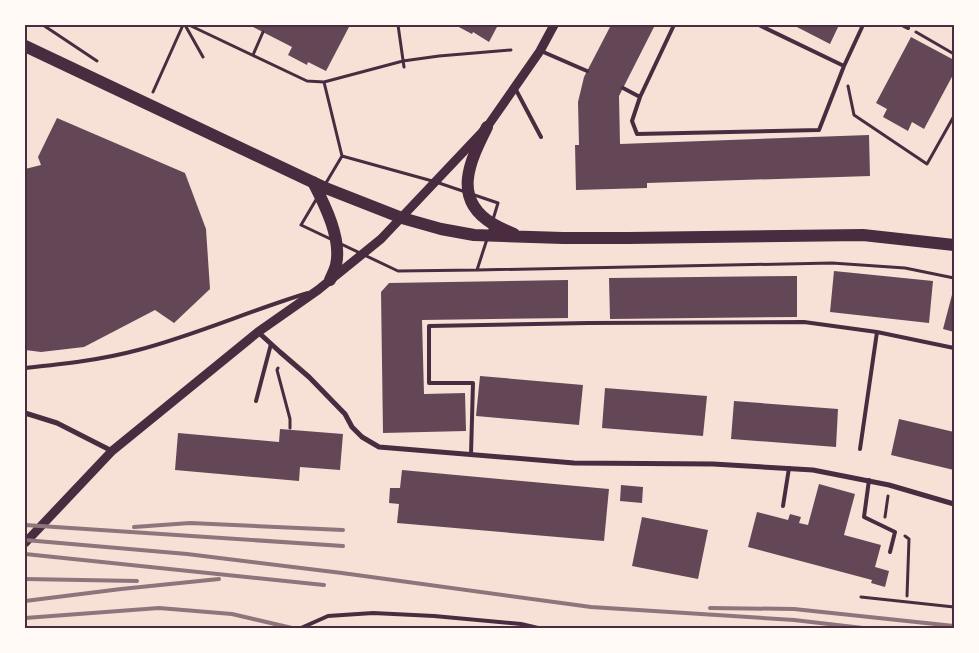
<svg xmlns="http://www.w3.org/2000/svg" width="979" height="653" font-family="'PT Sans',sans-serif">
  <rect width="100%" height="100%" fill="#f7e1d7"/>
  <path fill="#644757" d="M249 25H344L349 27 326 71 308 62 307 65 288 55 292 47Z
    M455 25H498L489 42 473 32 472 34Z
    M611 25H655L619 96 620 144 869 135 870 176 647 183V188L576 190 575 145H579L578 102 584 77Z
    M793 25H839L830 44Z
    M911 37 954 60V73L924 129 912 122 908 131 883 117 887 109 876 103Z
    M57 118 185 173 206 229 210 289 174 323 155 310 84 347 41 352 25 350V169L41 165 38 157Z
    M834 271 933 281 929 323 830 312Z
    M797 276V317L610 319 609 278Z
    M568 280V318L422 320 424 394 465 393 466 431 383 433 381 292 389 283Z
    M953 291H954V332L943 329Z
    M480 376 583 385 579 425 476 416Z
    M605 388 707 396 703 436 602 428Z
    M734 401 838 409 836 447 731 439Z
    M899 419 954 432V470L891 455Z
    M280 429 343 434 340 470 300 467 299 481 175 470 178 433 279 442Z
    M402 470 609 489 604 541 397 523 399 504 389 503 390 488H400Z
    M819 484 855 494 844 535 881 545 875 567 889 571 885 587 871 583 872 580 748 547 757 512 788 520 790 514 801 517 799 523 808 525Z
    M621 485 643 487 642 503 620 501Z
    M642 517 708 530 698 579 632 566Z"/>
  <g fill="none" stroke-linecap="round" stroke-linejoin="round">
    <path stroke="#4a2c40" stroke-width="3" d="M43 25 97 61
      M185 25 203 57
      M189 25 307 81 324 82 403 61 439 56 511 50
      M398 25 404 67
      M916 32 954 54
      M253 55 263 32
      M324 82 342 156
      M848 86 854 115 927 164 954 116
      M153 92 183 25
      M342 156 436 182 498 203 488 236 477 270 398 271 301 225Z
      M477 270 832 263 905 268 954 278
      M278 368 277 370 290 419V428
      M885 517 888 496
      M905 536 909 539 907 596
      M861 597 954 607"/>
    <path stroke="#4a2c40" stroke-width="4" d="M674 25 640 97 632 121 637 134 819 130 844 66 863 25
      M759 25 844 66
      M902 25 908 28
      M541 51 587 71
      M515 88 541 137
      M623 88 640 97
      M25 368C63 364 101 360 138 350 196 335 251 310 308 293
      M256 401 271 344
      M860 449 877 332
      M471 454 473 383H429V326L588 323 804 322 877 332 954 348
      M869 480 864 517 895 532 890 552
      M783 506 789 468
      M301 628 328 616 373 613 434 616 521 624 538 628"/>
    <path stroke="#4a2c40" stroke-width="5" d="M258 332 280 352 309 377 345 414 352 427 362 437 379 447 574 463 713 464 813 470 889 485 954 504
      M25 413 57 423 112 451"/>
    <path stroke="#4a2c40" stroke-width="9" d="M25 543 112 451 258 332 318 290 381 239 487 127 540 51 554 25"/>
    <path stroke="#4a2c40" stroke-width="12" d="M25 46 323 187 402 218 441 229 474 235 563 238H628L863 235 954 245
      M487 127C470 161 451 199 493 224 500 228 507 231 514 234
      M313 182C325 205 342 239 336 265 335 270 332 275 330 280"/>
    <path stroke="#8f747c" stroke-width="4" d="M25 525 343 546
      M134 527 190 523 343 530
      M25 540 187 554 342 573 591 607 794 620 863 628
      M25 554 324 585
      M25 579 137 581
      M25 601 121 589 219 579
      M710 608 794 609 954 626
      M25 618 159 608 232 614 292 628"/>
  </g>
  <rect width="979" height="653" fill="none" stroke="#fffaf5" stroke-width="52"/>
  <rect x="26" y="26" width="927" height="601" fill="none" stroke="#4a2c40" stroke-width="2"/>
</svg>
